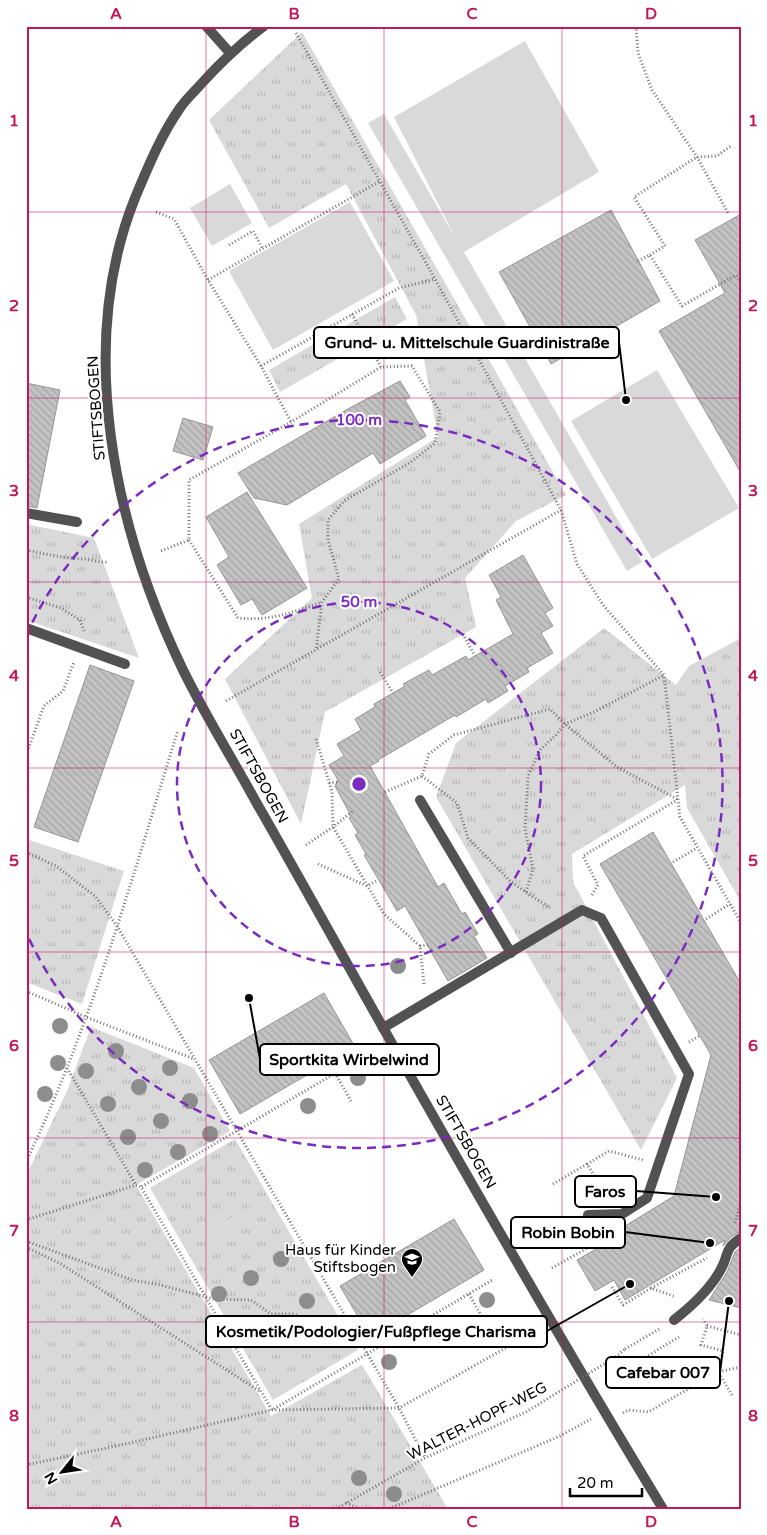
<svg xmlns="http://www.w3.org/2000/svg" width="767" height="1535" font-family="'Varela Round',sans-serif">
  <defs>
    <pattern id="grass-tufts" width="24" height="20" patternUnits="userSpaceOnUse" patternTransform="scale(1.25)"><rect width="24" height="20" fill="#d9d9d9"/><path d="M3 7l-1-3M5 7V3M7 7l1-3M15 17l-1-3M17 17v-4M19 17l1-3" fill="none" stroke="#b8b8b8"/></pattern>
    <pattern id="building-back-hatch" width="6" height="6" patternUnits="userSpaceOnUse" patternTransform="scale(1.25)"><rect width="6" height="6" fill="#c2c2c2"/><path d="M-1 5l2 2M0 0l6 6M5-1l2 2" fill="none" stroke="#a5a5a5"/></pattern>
  </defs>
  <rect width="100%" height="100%" fill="#fff"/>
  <path fill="url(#grass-tufts)" d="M302 32 566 495 516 521 465 578 476 627 325 712 301 824 225 679 312 598 299 524 438 437 416 315 346 184 269 228 209 120Z
    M395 297 407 319 280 392 269 370Z
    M26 524 94 538 139 658 26 620Z
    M604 628 676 685 689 666 741 638V902L687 808 685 785 572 854 573 882 677 1078 641 1150 436 797 456 743Z
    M26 839 124 871 82 1004 26 982Z
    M91 1027 194 1068 230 1131 136 1185 271 1416 362 1365 448 1509H26V1176L67 1091Z
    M235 1139 358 1350 273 1400 150 1188Z"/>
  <path fill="#d9d9d9" d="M525 41 599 172 464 252 642 562 627 571 368 123 384 114 456 239 394 117Z
    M230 184 252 223 212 246 190 208Z
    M350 202 394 281 273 350 229 271Z
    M657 370 739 508 652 559 571 421Z
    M254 1204 261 1216 214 1244 207 1232Z"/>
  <path fill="url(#building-back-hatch)" stroke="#969696" d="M611 210 660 301 551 364 499 272Z
    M741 214V473L659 331 725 293 695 240Z
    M400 381 410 397 405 400 426 436 380 464 373 453 287 505 254 498 238 473 346 410Z
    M26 383 60 390 37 508 26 506Z
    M183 418 213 427 203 460 173 451Z
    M247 492 307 588 262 615 252 599 241 605 217 565 229 557 206 517Z
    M523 555 553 608 545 613 553 626 541 633 553 653 527 668 529 672 505 686 508 691 488 703 486 699 456 717 455 715 378 760 379 761 370 766 438 887 444 883 462 914 465 912 478 934 474 936 487 958 448 981 405 906 397 911 364 855 366 854 355 835 358 833 349 818 351 816 335 786 338 780 329 765 344 756 337 744 361 730 355 719 375 707 374 704 405 686 403 684 429 670 432 675 466 656 468 660 513 634 496 600 501 597 489 575Z
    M90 665 134 681 78 842 34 827Z
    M653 832 741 984V1231L731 1237 723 1246 725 1240 625 1300 614 1280 595 1291 577 1260 596 1249 594 1245 674 1196 711 1055 600 864Z
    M324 993 355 1047 240 1114 209 1060Z
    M454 1219 484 1270 370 1337 340 1286Z
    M741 1247V1308L709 1300 727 1272 735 1252Z"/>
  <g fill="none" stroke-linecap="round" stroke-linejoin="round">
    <path stroke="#747474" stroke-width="3" stroke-dasharray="1 2.5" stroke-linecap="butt" d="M636 26 638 53 652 90 697 157 728 213
      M296 33 435 279 561 510 577 564 603 605 664 675 680 817 741 923
      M156 212 174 219 208 280 261 366 291 422
      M229 245 253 231 263 249
      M650 255 665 246 634 197 697 157 717 156 731 146
      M638 261 650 255 682 306 736 275 741 281
      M208 280 380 181
      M352 314 381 367
      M261 366 399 288 435 279
      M189 540 238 618C272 621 291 613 322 602
      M26 550C46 554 66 559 86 559 94 560 101 563 109 562
      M161 551 189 540V480L291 422 381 367 412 366 440 412 435 443 411 462 344 501 328 520V540L339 579 322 602 316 650
      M26 597 61 608 80 620 84 631
      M463 634 475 656
      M380 672 393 693
      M226 701 561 510
      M316 739 332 792 333 827 384 914 420 946 424 984
      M26 755 44 706 63 691 74 662
      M422 776 457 803 468 838 511 882 550 908
      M26 778 28 786 26 797
      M329 783 337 782
      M385 792 422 776 429 754 454 735 550 709 565 724 617 767 677 799
      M306 845 333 827 353 811
      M26 852 56 866 95 896 117 926 399 1408 425 1458
      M673 862 697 848
      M318 864 367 886 378 880
      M526 892 533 869 525 829 528 776 540 750 556 735 565 724 594 712 664 675
      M592 895 598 885 583 856 677 800
      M706 919 730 904
      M420 946 428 945
      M739 977 741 976
      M26 991 86 1017 194 1059
      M689 1042 701 1035
      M363 1057 141 1187 272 1410 494 1279
      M67 1068 136 1185
      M335 1073 351 1101
      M26 1162C92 1024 133 875 178 730
      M587 1164 609 1151 643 1160
      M553 1184 587 1164 597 1180 593 1197
      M26 1220 136 1185 141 1187
      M735 1223 741 1202
      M26 1241 132 1280 160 1285 214 1299 251 1300 271 1314H294L330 1331 355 1332
      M26 1247 61 1264 261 1392
      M552 1268 589 1247V1230
      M612 1287 623 1305 651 1288 676 1297
      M651 1288 707 1258
      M469 1294 486 1324
      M707 1326 741 1335
      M625 1349 661 1328
      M615 1386 611 1378 679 1337
      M732 1395 718 1372 741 1367
      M623 1413 629 1410 648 1412 718 1372 723 1351 701 1345 707 1326 703 1319
      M26 1465 121 1445 272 1410 399 1408 527 1336
      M346 1503 361 1509
      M336 1509 425 1458 526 1412
      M389 1509 560 1436 591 1419"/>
    <path stroke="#525252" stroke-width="10" d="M420 800 511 953
      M383 1028 582 910 601 918 689 1074 647 1198 622 1214 588 1215"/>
    <path stroke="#525252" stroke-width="10" d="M674 1320C692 1306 710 1290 721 1269 730 1253 723 1250 741 1238"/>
    <path stroke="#525252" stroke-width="10" d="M206 26 230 53
      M264 26C240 44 222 61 202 83 195 91 186 99 180 108 161 135 148 167 135 198 75 348 115 529 183 670 205 715 232 758 256 802 291 863 325 924 359 985 458 1161 558 1336 663 1509
      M26 513 77 522
      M26 628 125 664"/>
    <path stroke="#747474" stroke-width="3" stroke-dasharray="1 2.5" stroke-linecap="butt" d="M526 1412 617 1356 625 1349"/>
  </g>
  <g fill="#8d8d8d">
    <circle cx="398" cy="966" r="8"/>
    <circle cx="60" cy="1026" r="8"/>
    <circle cx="116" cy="1051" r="8"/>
    <circle cx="58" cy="1063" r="8"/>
    <circle cx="170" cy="1068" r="8"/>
    <circle cx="86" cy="1071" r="8"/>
    <circle cx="358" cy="1078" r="8"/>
    <circle cx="139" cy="1087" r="8"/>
    <circle cx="45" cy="1094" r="8"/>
    <circle cx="190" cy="1101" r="8"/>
    <circle cx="108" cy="1104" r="8"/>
    <circle cx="308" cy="1106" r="8"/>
    <circle cx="161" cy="1121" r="8"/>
    <circle cx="210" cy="1134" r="8"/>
    <circle cx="128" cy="1137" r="8"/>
    <circle cx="178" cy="1152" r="8"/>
    <circle cx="145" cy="1170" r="8"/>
    <circle cx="281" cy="1259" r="8"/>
    <circle cx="251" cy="1278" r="8"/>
    <circle cx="219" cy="1294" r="8"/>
    <circle cx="487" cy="1300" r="8"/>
    <circle cx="307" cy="1301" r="8"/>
    <circle cx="389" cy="1362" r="8"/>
    <circle cx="359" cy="1478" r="8"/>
    <circle cx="394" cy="1494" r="8"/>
  </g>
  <path fill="none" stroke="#c2185b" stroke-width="1" stroke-opacity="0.55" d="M206 26V1509M384 26V1509M562 26V1509M26 212H741M26 398H741M26 582H741M26 768H741M26 952H741M26 1138H741M26 1322H741"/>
  <g fill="none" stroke="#7b2cbf" stroke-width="2.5" stroke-dasharray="9 6">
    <circle cx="359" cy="784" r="182"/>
    <path d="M26 636A364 364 0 1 1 26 932"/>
  </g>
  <defs>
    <g id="school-pin" transform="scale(1.125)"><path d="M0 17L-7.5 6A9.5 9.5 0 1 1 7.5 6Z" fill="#000" stroke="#fff"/><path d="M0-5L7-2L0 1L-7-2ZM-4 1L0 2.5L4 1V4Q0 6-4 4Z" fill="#fff"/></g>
  </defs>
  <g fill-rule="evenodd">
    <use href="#school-pin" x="412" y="1259"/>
  </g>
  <g text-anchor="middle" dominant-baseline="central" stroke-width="4" stroke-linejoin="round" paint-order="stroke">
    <g font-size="15" fill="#000" stroke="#fff">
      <text transform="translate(96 408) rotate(-94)">STIFTSBOGEN</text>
      <text transform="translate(259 776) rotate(61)">STIFTSBOGEN</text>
      <text transform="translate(466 1142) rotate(60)">STIFTSBOGEN</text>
      <text transform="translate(477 1421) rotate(-27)">WALTER-HOPF-WEG</text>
    </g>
    <g font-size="15" fill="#000" stroke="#fff" text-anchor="end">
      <text x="396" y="1250">Haus für Kinder<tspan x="396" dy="17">Stiftsbogen</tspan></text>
    </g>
  </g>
  <circle cx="359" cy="784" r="8" fill="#7b2cbf" stroke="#fff" stroke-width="2.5"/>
  <g font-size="15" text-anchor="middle" font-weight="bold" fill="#7b2cbf" stroke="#fff" stroke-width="4" stroke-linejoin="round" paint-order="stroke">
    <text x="359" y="425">100 m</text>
    <text x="359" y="607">50 m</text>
  </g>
  <path fill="none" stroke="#000" stroke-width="2" d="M626 400L619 342M249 998L260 1059M716 1197L636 1191M710 1243L625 1232M630 1284L547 1331M729 1301L720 1372"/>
  <g fill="#000" stroke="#fff" stroke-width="2">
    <circle cx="626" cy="400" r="5"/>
    <circle cx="249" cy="998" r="5"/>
    <circle cx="716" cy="1197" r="5"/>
    <circle cx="710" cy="1243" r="5"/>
    <circle cx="630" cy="1284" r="5"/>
    <circle cx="729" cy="1301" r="5"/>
  </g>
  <g fill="#fff" stroke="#000" stroke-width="2">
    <rect x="314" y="327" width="305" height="31" rx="5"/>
    <rect x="260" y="1044" width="179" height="31" rx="5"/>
    <rect x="575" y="1176" width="61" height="31" rx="5"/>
    <rect x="511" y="1217" width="114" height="31" rx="5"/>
    <rect x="206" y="1316" width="341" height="31" rx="5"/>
    <rect x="606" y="1357" width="114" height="31" rx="5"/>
  </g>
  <g font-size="16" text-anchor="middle" font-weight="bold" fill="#000">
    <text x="467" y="348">Grund- u. Mittelschule Guardinistraße</text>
    <text x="349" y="1065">Sportkita Wirbelwind</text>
    <text x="605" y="1197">Faros</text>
    <text x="568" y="1238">Robin Bobin</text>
    <text x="376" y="1337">Kosmetik/Podologier/Fußpflege Charisma</text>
    <text x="663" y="1378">Cafebar 007</text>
  </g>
  <rect width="767" height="1535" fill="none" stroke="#ffffff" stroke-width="55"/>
  <g transform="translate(62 1472) rotate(240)" stroke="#ffffff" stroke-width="4" paint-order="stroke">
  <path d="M0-4L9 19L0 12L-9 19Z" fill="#000000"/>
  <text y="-8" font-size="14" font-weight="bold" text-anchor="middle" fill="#000000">N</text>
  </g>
  <path d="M570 1488v8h72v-8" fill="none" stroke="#000000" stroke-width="2.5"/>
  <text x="577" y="1488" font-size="15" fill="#000000" stroke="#ffffff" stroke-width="4" paint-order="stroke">20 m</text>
  <rect x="28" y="28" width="712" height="1480" fill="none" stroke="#c2185b" stroke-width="2"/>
  <g font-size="16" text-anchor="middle" font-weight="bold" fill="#c2185b">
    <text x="116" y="19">A</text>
    <text x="294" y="19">B</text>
    <text x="472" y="19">C</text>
    <text x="651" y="19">D</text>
    <text x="14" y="126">1</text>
    <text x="753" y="126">1</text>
    <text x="14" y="311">2</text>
    <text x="753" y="311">2</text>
    <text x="14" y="496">3</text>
    <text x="753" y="496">3</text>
    <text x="14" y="681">4</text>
    <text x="753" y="681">4</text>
    <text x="14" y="866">5</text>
    <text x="753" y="866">5</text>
    <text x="14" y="1051">6</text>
    <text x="753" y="1051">6</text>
    <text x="14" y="1236">7</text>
    <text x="753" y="1236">7</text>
    <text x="14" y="1421">8</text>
    <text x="753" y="1421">8</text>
    <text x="116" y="1527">A</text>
    <text x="294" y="1527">B</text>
    <text x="472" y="1527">C</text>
    <text x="651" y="1527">D</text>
  </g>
</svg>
